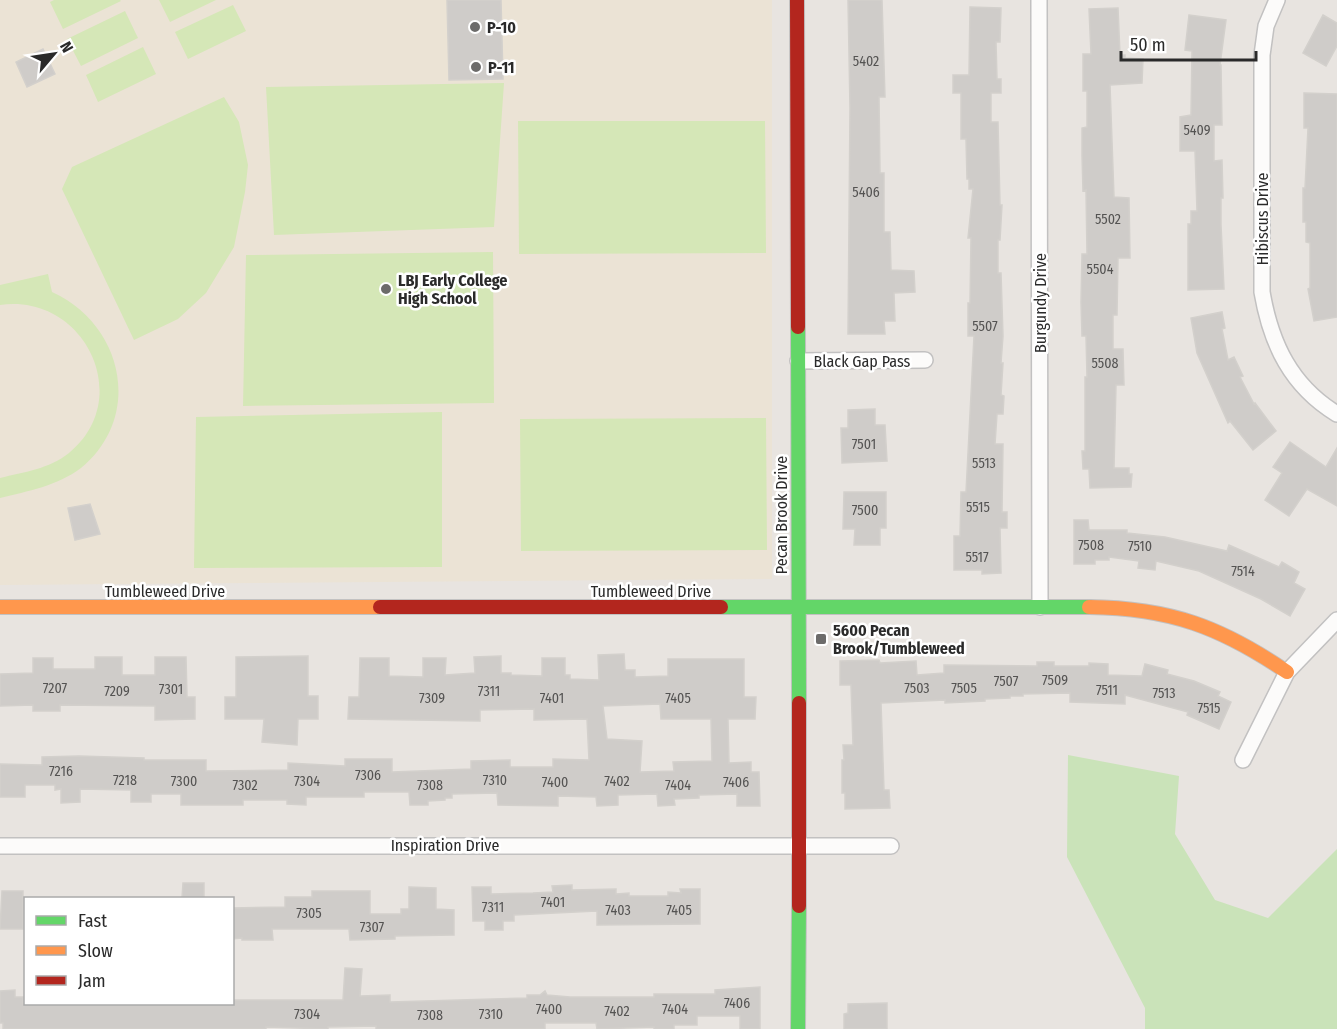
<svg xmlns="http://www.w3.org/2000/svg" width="1337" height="1029" font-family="'Fira Sans Condensed',sans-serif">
  <rect width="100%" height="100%" fill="#e8e4e0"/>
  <path fill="#ebe3d5" d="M0 0H772V579L0 585Z"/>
  <path fill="#cae3b9" d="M1068 755 1179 776 1175 834 1215 900 1268 918 1337 849V1029H1145V1008L1067 857Z"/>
  <path fill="#d5e7b7" d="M54 0H120L121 1 63 29 50 2Z
    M159 0H216L170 22Z
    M233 5 246 31 188 59 175 32Z
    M125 11 138 38 81 66 67 39Z
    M143 47 156 74 98 102 86 75Z
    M504 83 494 227 274 235 266 87Z
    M224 97 239 122 248 165 245 192 234 247 206 293 178 319 134 340 62 189 72 167Z
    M518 121H765L766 253 519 254Z
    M493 252 494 403 243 406 246 255Z
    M48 274 52 292C123 324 144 416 81 468 57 486 28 491 0 498V478C24 472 49 469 69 453 136 398 84 293 0 305V285Z
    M442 412V567L194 568 196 417Z
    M766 418 767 550 521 551 520 419Z"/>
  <path fill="#cfccc9" stroke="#d3d0cc" stroke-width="1.5" fill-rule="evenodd" d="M447 0H501L503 79 449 80Z
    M848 0H882L885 97H879L880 173H884V232H890L891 270 914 271 915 292 894 293 895 321H884L885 334H848L850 108Z
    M970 7 1001 8 1000 42H996L997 79H1001V93H991V122H998L1000 205H1002L1000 240H998V273H1001L1003 336 1001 363H1003L1001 395 1004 396 1003 414H997L995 444H1003L1002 512H1007V528H1000L1001 573 982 574V570H954V536H960L961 492H966L974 336H968V303H970L971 238H968L973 189H969V179H967L966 139H961V93H953V75H969Z
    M1118 8 1120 55H1125V58L1143 59 1142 83 1110 85 1114 197 1129 198 1130 258H1118L1117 315H1113V349H1123L1124 385H1116L1114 468H1129V474H1132L1131 487 1090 488 1089 469H1083L1082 451H1085V377H1087L1086 336H1082L1081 302 1082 254H1087L1086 190 1083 191 1082 155V128L1087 127V91H1083V54H1091L1089 9Z
    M1189 15 1226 20 1220 65H1221L1222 125H1214V161L1222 160 1223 198H1221V225L1224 289 1188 290V224H1191V211H1197L1195 151H1180V117L1191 115 1192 51 1185 50Z
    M1323 15 1337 23V46L1326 66 1303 53Z
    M43 49 55 74 27 87 16 62Z
    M1304 93 1337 94V317L1314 321 1308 289 1310 288V243L1306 242V222H1303V188H1305L1308 128H1304Z
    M1222 312 1225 328 1222 329 1228 360 1234 357 1243 376 1240 377 1254 404 1255 403 1276 431 1253 450 1230 421 1228 423 1197 353 1191 318Z
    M875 409V425H885L887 461 842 463 841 428H848V410Z
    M1290 442 1326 467 1337 448V506L1307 489 1289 516 1265 500 1282 473 1273 467Z
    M844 492H886V528H880V545H854L855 529H843Z
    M90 504 100 534 75 540 68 508Z
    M1074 520H1088L1089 530H1127V533L1165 537 1227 551 1229 545 1279 567 1282 562 1299 572 1294 583 1305 589 1290 616 1261 599 1199 571 1156 561 1155 570 1138 568 1139 561 1109 557V560H1095V564H1074Z
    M624 654 625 670H635V677L668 676V659H744V697H756L755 719H728L729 763 751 762V772H759L760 806H737V794L699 795V798L674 799 675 805 658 806 657 794 618 795V805L597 806 596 797 558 796V806L498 805 497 793 452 794V798H445V800L428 801V805H410L409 792H364V797H306V805L287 804V800H243V805H181V794H151V802H131V790L80 789V802L61 803V789L55 790V785H25V797H0V764L42 765V757L79 756 144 758V760H206V771L288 770V763L345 766V759H392V772L471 769V761L510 760V767H553V759L589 760 587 719 534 720V709L480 710V721L348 719 349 697H359L360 658H389V676L423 677V658H446L445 675 475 673 474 657 501 656V673H511V675L542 676V658H565V675H570V679L599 680 598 655ZM660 704 661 719H711L712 761 673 762 674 771 640 772 642 741 607 739 603 706Z
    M308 656V696H318V719H298L297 745 262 742 264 719H225V697H236V657Z
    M95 657H122V675H155V657H186L187 697H195V719L155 720V706L60 705V711H33V705L0 706V674L33 673V658H53V669H95Z
    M879 660 880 663 916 661 917 675 944 673V665L1037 666V662H1054V666H1089V663L1108 664V675L1142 676 1145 664 1168 670 1167 674 1194 681 1220 692 1218 696 1231 702 1219 729 1187 715 1188 712 1125 695V704L1070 702V693L1023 694V696H1010V698L985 699V701L945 703V700L881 703 884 790H889L890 808 845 809V793H842V760H844L843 745H853L851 685H840V661Z
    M183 883H204V898H182Z
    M572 885V890L616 889V894L629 893V896H668V892L681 893 680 889H700V924L597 925V911L514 915V921H503V930H485V921H473L472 887H491V894L533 893 553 892 552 886Z
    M409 887 436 888V909L454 910V935L395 936V939L350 940 349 929H272L273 940H242V938L232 939V908L285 907V897H312V891H370V914H401V909H409Z
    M2 891H23V929H0Z
    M345 968 362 969 360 996 390 995V1002L527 998V995H540L545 991 547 995 570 997H654V994H715V990L760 987V1029H740V1016H697V1025H674V1029H654V1027L597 1029 596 1023H545V1029H376V1026L328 1027V1029L266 1027V1029H3V1023H0V991L15 990V997H23V1004H232V1000H343Z
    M887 1003V1029H844V1014L848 1013V1004Z"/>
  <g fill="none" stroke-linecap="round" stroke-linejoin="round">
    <g stroke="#c2c1c1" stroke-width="18">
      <path id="street" d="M1039 0 1040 607
        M1277 0 1266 26 1262 55V292C1271 344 1291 386 1337 414
        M798 361 925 360
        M1243 760 1287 672 1337 620
        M0 846H891"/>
    </g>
    <g stroke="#c2c1c1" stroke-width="16">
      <path id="fast" d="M798 327 799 703
        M721 607H1089
        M798 1029 799 906"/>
    </g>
    <g stroke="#c2c1c1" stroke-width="16">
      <path id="slow" d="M0 607H380
        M1089 607C1170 608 1221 627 1287 672"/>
    </g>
    <g stroke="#c2c1c1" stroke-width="16">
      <path id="jam" d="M797 0 798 327
        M380 607H721
        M799 703V906"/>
    </g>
    <use href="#street" stroke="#fcfbfa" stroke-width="15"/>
    <use href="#fast" stroke="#63d668" stroke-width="14"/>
    <use href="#slow" stroke="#ff974d" stroke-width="14"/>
    <use href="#jam" stroke="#b3261e" stroke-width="14"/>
  </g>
  <g fill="#6c6b6a" stroke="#fff" stroke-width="2">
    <circle cx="475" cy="27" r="6"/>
    <circle cx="476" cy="67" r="6"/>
    <circle cx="386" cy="289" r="6"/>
    <rect x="815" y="633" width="12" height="12" rx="3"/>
  </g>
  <g text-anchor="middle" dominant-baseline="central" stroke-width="5" stroke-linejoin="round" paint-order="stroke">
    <g font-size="14" fill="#545352">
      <text x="866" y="61">5402</text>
      <text x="1197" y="130">5409</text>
      <text x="866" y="192">5406</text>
      <text x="1108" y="219">5502</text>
      <text x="1100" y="269">5504</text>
      <text x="985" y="326">5507</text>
      <text x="1105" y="363">5508</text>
      <text x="864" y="444">7501</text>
      <text x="984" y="463">5513</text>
      <text x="978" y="507">5515</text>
      <text x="865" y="510">7500</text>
      <text x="1091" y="545">7508</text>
      <text x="1140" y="546">7510</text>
      <text x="977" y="557">5517</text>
      <text x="1243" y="571">7514</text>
      <text x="1055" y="680">7509</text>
      <text x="1006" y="681">7507</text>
      <text x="55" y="688">7207</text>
      <text x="917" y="688">7503</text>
      <text x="964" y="688">7505</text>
      <text x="171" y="689">7301</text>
      <text x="1107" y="690">7511</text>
      <text x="117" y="691">7209</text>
      <text x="489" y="691">7311</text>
      <text x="1164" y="693">7513</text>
      <text x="432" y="698">7309</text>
      <text x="552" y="698">7401</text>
      <text x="678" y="698">7405</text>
      <text x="1209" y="708">7515</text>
      <text x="61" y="771">7216</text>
      <text x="368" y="775">7306</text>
      <text x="125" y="780">7218</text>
      <text x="495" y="780">7310</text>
      <text x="184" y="781">7300</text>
      <text x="307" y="781">7304</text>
      <text x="617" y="781">7402</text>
      <text x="555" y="782">7400</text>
      <text x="736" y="782">7406</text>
      <text x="245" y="785">7302</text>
      <text x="430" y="785">7308</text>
      <text x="678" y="785">7404</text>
      <text x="553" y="902">7401</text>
      <text x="493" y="907">7311</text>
      <text x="618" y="910">7403</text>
      <text x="679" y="910">7405</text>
      <text x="309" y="913">7305</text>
      <text x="372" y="927">7307</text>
      <text x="737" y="1003">7406</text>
      <text x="549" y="1009">7400</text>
      <text x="675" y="1009">7404</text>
      <text x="617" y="1011">7402</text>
      <text x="307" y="1014">7304</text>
      <text x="491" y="1014">7310</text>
      <text x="430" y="1015">7308</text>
    </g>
    <g font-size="16" font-weight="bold" fill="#2a2a2a" stroke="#fff" text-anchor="start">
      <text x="487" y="27">P-10</text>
      <text x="488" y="67">P-11</text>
      <text x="398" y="280">LBJ Early College<tspan x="398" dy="18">High School</tspan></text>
      <text x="833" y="630">5600 Pecan<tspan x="833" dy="18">Brook/Tumbleweed</tspan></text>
    </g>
    <g font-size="16" fill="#2a2a2a" stroke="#fff">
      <text transform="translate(1262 219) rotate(-90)">Hibiscus Drive</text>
      <text transform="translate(1040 303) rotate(-90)">Burgundy Drive</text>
      <text x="862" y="361">Black Gap Pass</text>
      <text transform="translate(781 515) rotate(-90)">Pecan Brook Drive</text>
      <text x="165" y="591">Tumbleweed Drive</text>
      <text x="651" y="591">Tumbleweed Drive</text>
      <text x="445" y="845">Inspiration Drive</text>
    </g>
  </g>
  <rect x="24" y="897" width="210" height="108" fill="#ffffff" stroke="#aaaaaa" stroke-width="1.5"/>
  <rect x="36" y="916" width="30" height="9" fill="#63d668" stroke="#aaaaaa" stroke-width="1.5"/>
  <text x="78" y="927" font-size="18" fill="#2a2a2a">Fast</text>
  <rect x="36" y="946" width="30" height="9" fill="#ff974d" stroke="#aaaaaa" stroke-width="1.5"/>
  <text x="78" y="957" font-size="18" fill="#2a2a2a">Slow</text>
  <rect x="36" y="976" width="30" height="9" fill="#b3261e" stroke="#aaaaaa" stroke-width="1.5"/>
  <text x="78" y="987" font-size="18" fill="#2a2a2a">Jam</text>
  <g transform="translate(54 54) rotate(61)" stroke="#ffffff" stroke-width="4.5" paint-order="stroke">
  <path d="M0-4.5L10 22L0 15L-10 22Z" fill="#2a2a2a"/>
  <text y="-9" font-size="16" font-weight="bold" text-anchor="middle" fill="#2a2a2a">N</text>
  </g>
  <path d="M1121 51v9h135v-9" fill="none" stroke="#2a2a2a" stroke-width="3"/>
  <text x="1130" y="51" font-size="18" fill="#2a2a2a" stroke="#ffffff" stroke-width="4.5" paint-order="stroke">50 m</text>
</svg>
